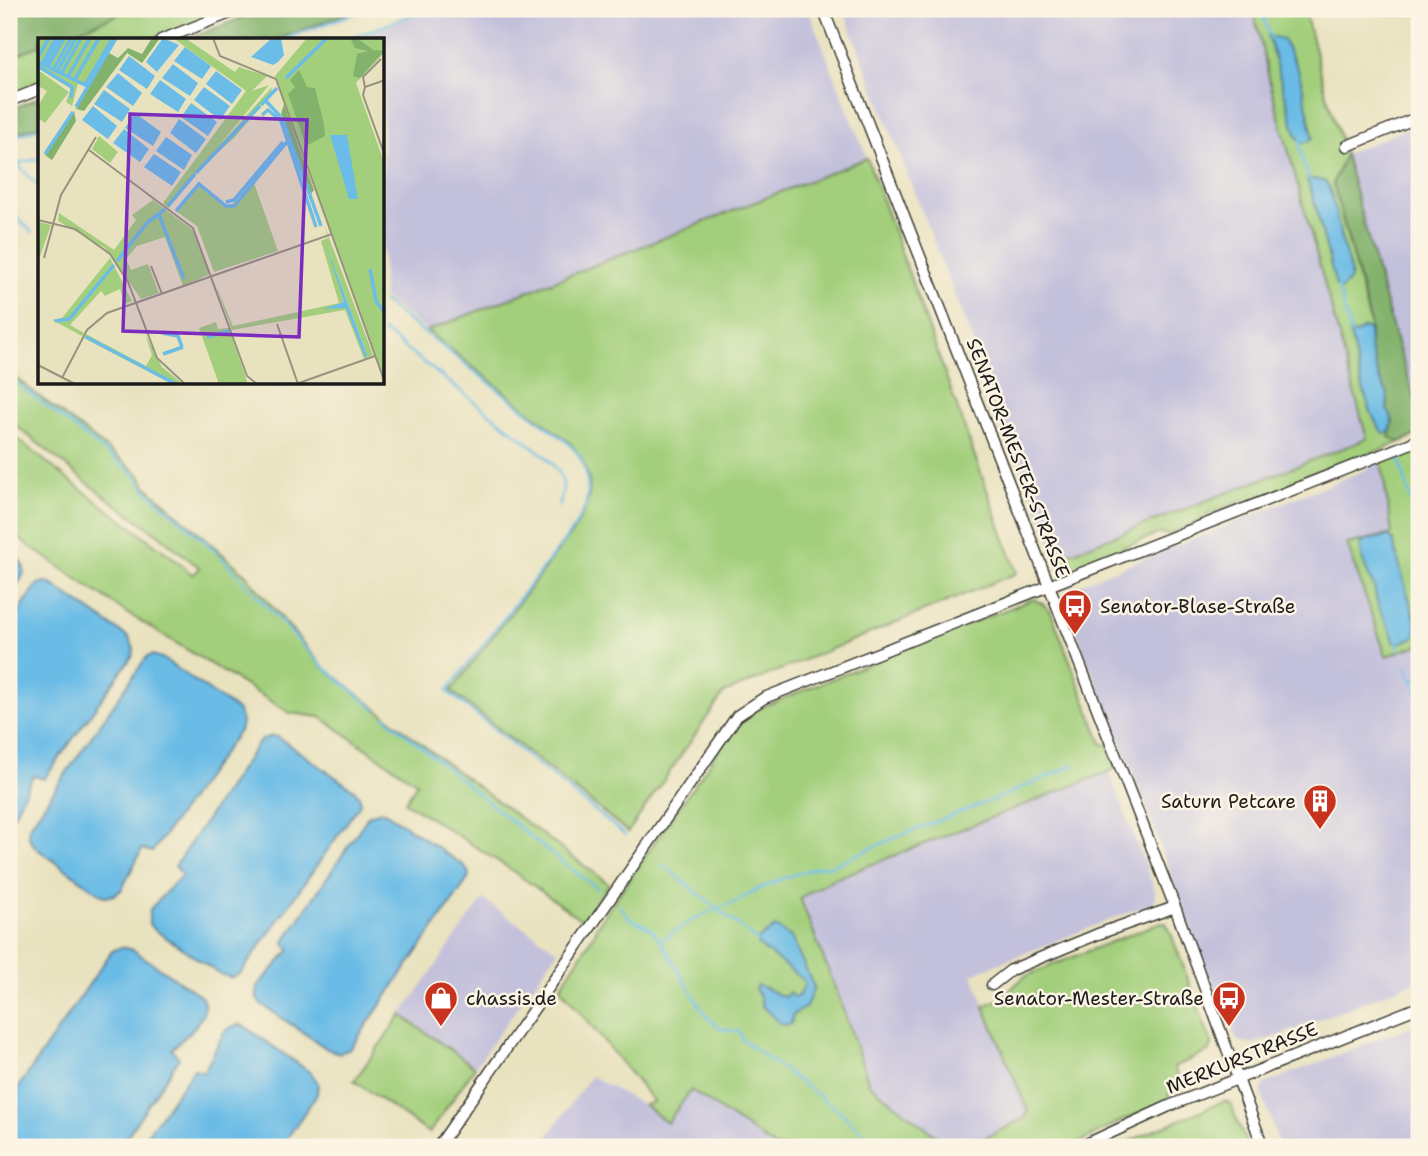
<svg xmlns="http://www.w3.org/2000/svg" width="1428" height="1156" font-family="'Shantell Sans',sans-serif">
  <rect width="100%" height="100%" fill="#fcf5e5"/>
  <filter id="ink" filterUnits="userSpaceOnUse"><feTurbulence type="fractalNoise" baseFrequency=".0143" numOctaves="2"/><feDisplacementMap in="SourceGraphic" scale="14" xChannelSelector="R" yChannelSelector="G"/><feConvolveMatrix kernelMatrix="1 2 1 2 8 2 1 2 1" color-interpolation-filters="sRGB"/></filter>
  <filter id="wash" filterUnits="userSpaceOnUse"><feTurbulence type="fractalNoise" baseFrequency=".00686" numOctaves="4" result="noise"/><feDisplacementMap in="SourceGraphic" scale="28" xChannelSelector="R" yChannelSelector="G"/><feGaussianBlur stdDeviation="1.57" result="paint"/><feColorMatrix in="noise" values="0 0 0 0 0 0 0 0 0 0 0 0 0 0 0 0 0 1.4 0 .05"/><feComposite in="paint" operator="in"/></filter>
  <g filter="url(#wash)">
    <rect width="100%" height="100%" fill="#e9e2bf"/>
    <path fill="#c3c0db" d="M436 9H808L867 158 427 331 383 297V40H352Z
      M843 9H1253L1271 87 1367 439 1057 558Z
      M1419 124V412L1395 337 1345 154Z
      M1381 460 1393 534 1347 544 1387 655 1419 645V980L1273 1038 1251 1044 1237 1040 1196 943 1149 814 1064 601 1065 594 1071 588 1368 469 1370 465Z
      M1109 771 1155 890V900L1150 904 972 974 1028 1111 1026 1117 968 1147H950L869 1084 840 1000 800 898 834 879Z
      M483 899 558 951 475 1067 401 1015Z
      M1419 1023V1147H1280L1261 1091 1264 1084Z
      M591 1076 647 1107 667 1122 691 1090 775 1147H540Z"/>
    <path fill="#a3cf7c" stroke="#60764c" stroke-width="2" d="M9 9H230L151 40H40V84L9 97Z
      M1253 9H1304L1326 93 1345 154 1333 183 1401 442 1333 469 1328 467 1292 481 1290 486 1249 502 1243 500 1207 515 1205 519 1167 535 1161 533 1123 547 1120 553 1063 575 1057 558 1367 439 1271 87Z
      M867 158 1017 573 724 693 628 832 451 691 572 533C595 497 597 476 569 442L427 331Z
      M9 373 138 473 147 487 245 574 321 665 450 766 609 884 582 920 507 867 405 802 417 783 320 717 290 713 124 611 9 532V432L70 481 172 557 193 575 200 568 155 532 99 492 9 420Z
      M1419 447V645L1386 656 1347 544 1392 534 1381 460Z
      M1033 599 1043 604 1051 612 1102 744 1108 745 1116 769 834 879 800 898 840 1000 869 1084 950 1147H775L691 1090 667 1123 644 1105 654 1102 560 988 596 931 595 929 722 745 739 724 755 710 917 644Z
      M1161 922 1166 923 1170 931 1212 1044 1210 1051 1174 1067 1179 1079 1168 1096V1101L1119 1122 1071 1147H968L1026 1117 1028 1111 984 1006 1000 999 1025 976Z
      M401 1015 475 1067 429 1133 354 1081Z
      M1224 1101 1230 1103 1247 1145 1242 1147H1115Z"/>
    <path fill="#82b26c" stroke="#4f6744" stroke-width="2" d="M9 9H133L53 40H40V45L9 58Z
      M264 9H358L276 40H185Z
      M40 97V125L9 136V110Z
      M1345 154 1395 337 1419 412V431L1417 433V435L1401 442 1389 437 1393 421 1387 411 1388 394 1379 378 1370 348V320L1333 183Z"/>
    <path fill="#6bbce6" stroke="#446c81" stroke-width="2" d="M1268 36 1283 39C1287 50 1294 59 1298 70 1305 92 1308 115 1313 137L1310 141 1303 143 1297 137Z
      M1313 179 1324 181 1328 185 1332 197 1343 245 1351 273 1349 281 1341 290 1336 286 1313 197 1307 180Z
      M1364 328 1369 330 1370 348 1379 378 1388 394 1387 410C1393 416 1393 423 1390 431L1385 434C1368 422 1356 360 1351 338L1350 333 1356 334Z
      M1388 536 1393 540 1404 582 1417 625 1415 637 1399 643 1394 642C1392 628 1383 619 1378 605 1375 598 1376 590 1372 583 1367 571 1360 558 1361 544L1366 540Z
      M9 551C34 569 23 576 9 596Z
      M44 582 53 585 129 638 134 649 133 655 44 779 33 776 13 816 9 821V626L34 589 38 584Z
      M152 655 162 658 238 711 242 722 241 728 152 852 142 849 122 889C116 895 110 898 102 895L36 848C30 841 27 836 29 827L143 662 147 657Z
      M272 736 278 737 354 790 360 798V804L241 973 232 978 220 974 152 928 149 924V913L151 908 182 875 175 866 256 746 261 740Z
      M381 811 386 813 463 865 469 873 468 879 350 1049 340 1053 329 1050 261 1004 257 999V989L260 983 290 950 284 942 365 821 369 815Z
      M775 927 791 937 814 987 806 1007 793 1015 791 1024 784 1025 777 1021 762 1006 760 997 755 989 757 985C768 988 775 994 785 997L789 992 793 997 799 996 805 984 802 979 758 945 759 939Z
      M121 947 133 950 201 996C215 1014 184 1037 172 1049L179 1058 120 1147H18L9 1141V1101L112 951Z
      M239 1024 244 1026 311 1073 318 1083 317 1094 281 1147H138L194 1069 204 1072 224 1032 229 1028Z"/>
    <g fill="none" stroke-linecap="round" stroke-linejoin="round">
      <path stroke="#6bbce6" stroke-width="2.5" d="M1261 9 1271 40
        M282 40 366 9
        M345 40 430 9
        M1301 139C1298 153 1305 166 1309 180
        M10 152V138L40 128
        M17 164 40 188
        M9 169 17 164 40 158
        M9 188 12 167 11 162
        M9 210 32 232
        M1338 286 1351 334
        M383 301 568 443 580 456 586 473 588 491 585 507 574 528 447 691 625 835
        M383 331 545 456C563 474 567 482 559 507
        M9 377 134 474 147 491 215 550 321 665 376 710
        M1399 459 1419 528
        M1398 643 1400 650
        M1407 667 1419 698
        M1412 680 1419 677
        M384 716 550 853 598 889
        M663 865 759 942
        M620 906 629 918 650 928 661 941 701 1008 710 1020 720 1028 739 1032 743 1040 748 1044 841 1112 854 1125 885 1147
        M661 941 687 923 713 910 738 901 754 891 784 878 817 867 831 866 899 836 1003 796 1074 765"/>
    </g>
  </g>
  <g filter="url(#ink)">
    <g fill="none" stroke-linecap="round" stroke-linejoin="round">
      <g stroke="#3b3a34" stroke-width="13">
        <path id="minor" d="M823 9 1175 907 1263 1147
          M161 40 240 9
          M9 101 40 89
          M1347 146 1419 117
          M992 985 1011 970 1098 934 1175 907
          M438 1147 737 716 764 698 1419 440
          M1080 1147 1169 1106 1419 1007"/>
      </g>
      <use href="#minor" stroke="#fff" stroke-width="10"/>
    </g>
  </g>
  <defs>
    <g id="bus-pin" transform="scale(1.75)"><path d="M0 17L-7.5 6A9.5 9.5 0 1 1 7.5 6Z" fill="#c8321e" stroke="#fcf5e5"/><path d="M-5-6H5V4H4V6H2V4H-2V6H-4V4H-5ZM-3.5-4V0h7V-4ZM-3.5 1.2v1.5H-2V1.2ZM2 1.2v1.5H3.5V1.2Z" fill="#fff"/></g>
    <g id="building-pin" transform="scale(1.75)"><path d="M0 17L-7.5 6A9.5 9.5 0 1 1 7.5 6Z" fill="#c8321e" stroke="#fcf5e5"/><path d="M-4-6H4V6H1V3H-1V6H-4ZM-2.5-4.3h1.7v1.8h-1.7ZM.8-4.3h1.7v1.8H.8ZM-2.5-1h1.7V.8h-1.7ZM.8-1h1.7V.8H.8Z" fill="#fff"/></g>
    <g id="shop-pin" transform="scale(1.75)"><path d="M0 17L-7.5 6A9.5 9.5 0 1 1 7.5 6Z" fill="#c8321e" stroke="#fcf5e5"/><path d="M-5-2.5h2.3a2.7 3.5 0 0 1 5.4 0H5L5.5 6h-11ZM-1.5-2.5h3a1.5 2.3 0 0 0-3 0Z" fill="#fff"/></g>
  </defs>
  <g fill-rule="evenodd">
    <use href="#bus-pin" x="1075" y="606"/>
    <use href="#building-pin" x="1320" y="801"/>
    <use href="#shop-pin" x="441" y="998"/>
    <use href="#bus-pin" x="1229" y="998"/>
  </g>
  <g text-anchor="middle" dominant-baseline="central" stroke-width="5" stroke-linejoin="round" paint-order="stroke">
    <g font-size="19" fill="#1c1c1c" stroke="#fcf5e5">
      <text transform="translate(1018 458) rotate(69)">SENATOR-MESTER-STRASSE</text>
      <text transform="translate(1242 1058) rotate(-22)">MERKURSTRASSE</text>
    </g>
    <g font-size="19" fill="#1c1c1c" stroke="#fcf5e5" text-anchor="start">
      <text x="1100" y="606">Senator-Blase-Straße</text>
      <text x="1296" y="801" text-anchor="end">Saturn Petcare</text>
      <text x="466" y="998">chassis.de</text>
      <text x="1204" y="998" text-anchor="end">Senator-Mester-Straße</text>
    </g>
  </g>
  <g transform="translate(38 38)">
    <rect width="346" height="346" fill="#e9e2bf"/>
    <path d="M0 0H75L47 47 40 46 34 68 28 64 33 51 0 30ZM135 0H147L197 34 201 29 229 38 214 53 231 47 180 109 234 49 233 56 196 100 165 127 130 170 125 165 208 53ZM269 0H346V15L318 45 346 124V343L237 38ZM0 32 31 54 7 85 0 80V68L9 53 0 48ZM61 98 80 114 72 125 54 111ZM216 145 240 213 176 234 159 188 138 173 161 147 191 169ZM115 162 156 193 172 236 145 248 127 199 99 208 88 221 93 232 110 226 121 255 103 261 67 210 20 183 21 175 76 212 98 182 94 177ZM0 184 13 187 0 224ZM287 189 335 317 326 321 307 272 194 292 175 241 195 288 301 265 283 203 290 200ZM290 208 293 220 329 317 308 270H289L306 264ZM72 220 94 263 87 266 82 251 67 258 63 253 32 287 46 295 44 298 14 282 24 280ZM178 284 180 291 191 290 210 346H181L161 290ZM48 296 108 328 114 317 107 296 124 329 145 346H134L46 300Z" fill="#a3cf7c" fill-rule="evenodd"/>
    <path d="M114 0H122L104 25 89 15 46 73 38 71 69 14 80 20 90 10 104 16ZM312 0H319L335 12 346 13 322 40 315 38 319 16 330 13 317 10ZM261 32 269 49 277 50 286 86 287 98 268 108 250 56 257 49 252 42ZM246 66 276 152 273 156 243 76ZM36 73 38 83 14 122 7 117Z" fill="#82b26c"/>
    <path d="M125 0 141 7 119 34 108 24ZM234 0H243L246 17 240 24 235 27 213 19ZM147 9 173 28 164 41 136 23ZM91 18 117 38 109 51 81 32ZM135 26 160 45 152 58 124 40ZM178 33 204 52 194 66 168 46ZM80 35 104 55 95 68 68 49ZM122 42 148 61 140 74 112 56ZM166 49 192 68 182 82 156 62ZM66 52 92 71 84 84 56 66ZM153 65 179 84 170 98 143 79ZM55 68 79 88 70 101 44 82ZM97 75 123 94 115 108 87 90ZM141 81 168 101 158 115 132 95ZM86 91 111 111 102 124 75 105ZM292 97H309L320 161H311ZM128 99 154 117 146 132 118 113ZM116 116 143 134 134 148 106 129ZM288 207 329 317 327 320 308 270 285 271 306 264Z" fill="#6bbce6"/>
    <path fill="none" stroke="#6bbce6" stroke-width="3.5" d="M0 19 11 0M0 24 47 47 75 0M4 26 18 0M7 27 22 0M0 28 34 49 33 60M10 29 26 0M15 32 33 0M18 35 38 0M23 36 43 0M29 40 52 0M248 40 289 0M36 43 61 0M227 62 241 77 278 189M223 67 239 50M38 69 78 0M224 77 230 72 243 83M245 82 283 188M7 116 35 74M158 135 222 68M188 164 196 162 245 104M130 168 157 136M138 173 161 146 188 168H196L249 104M121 177 146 241M79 223 109 185 127 171M332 231 338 263 347 275M17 283 31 281 76 227M124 295 140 298 144 309M48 299 138 346M169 299 191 293M125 316 145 309"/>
    <path fill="none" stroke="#97937e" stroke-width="2" d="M175 0 182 18 238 41 347 345M347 42 327 49 325 57 347 118M327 49 325 39 343 21M51 112 155 190 209 338 219 346M0 182 37 191 72 216 90 244 119 320 147 346M6 220 23 157 58 99M113 228 124 256M239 286 260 346M0 327 37 346M24 340 49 292 69 275 294 196M258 346 337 318"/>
    <path fill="#7b2cbf" fill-opacity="0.15" stroke="#7b2cbf" stroke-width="3.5" d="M92 76 269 82 261 299 85 293Z"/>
    <rect width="346" height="346" fill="none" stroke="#1c1c1c" stroke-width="3.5"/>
  </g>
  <rect width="1428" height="1156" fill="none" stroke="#fcf5e5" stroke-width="35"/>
</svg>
